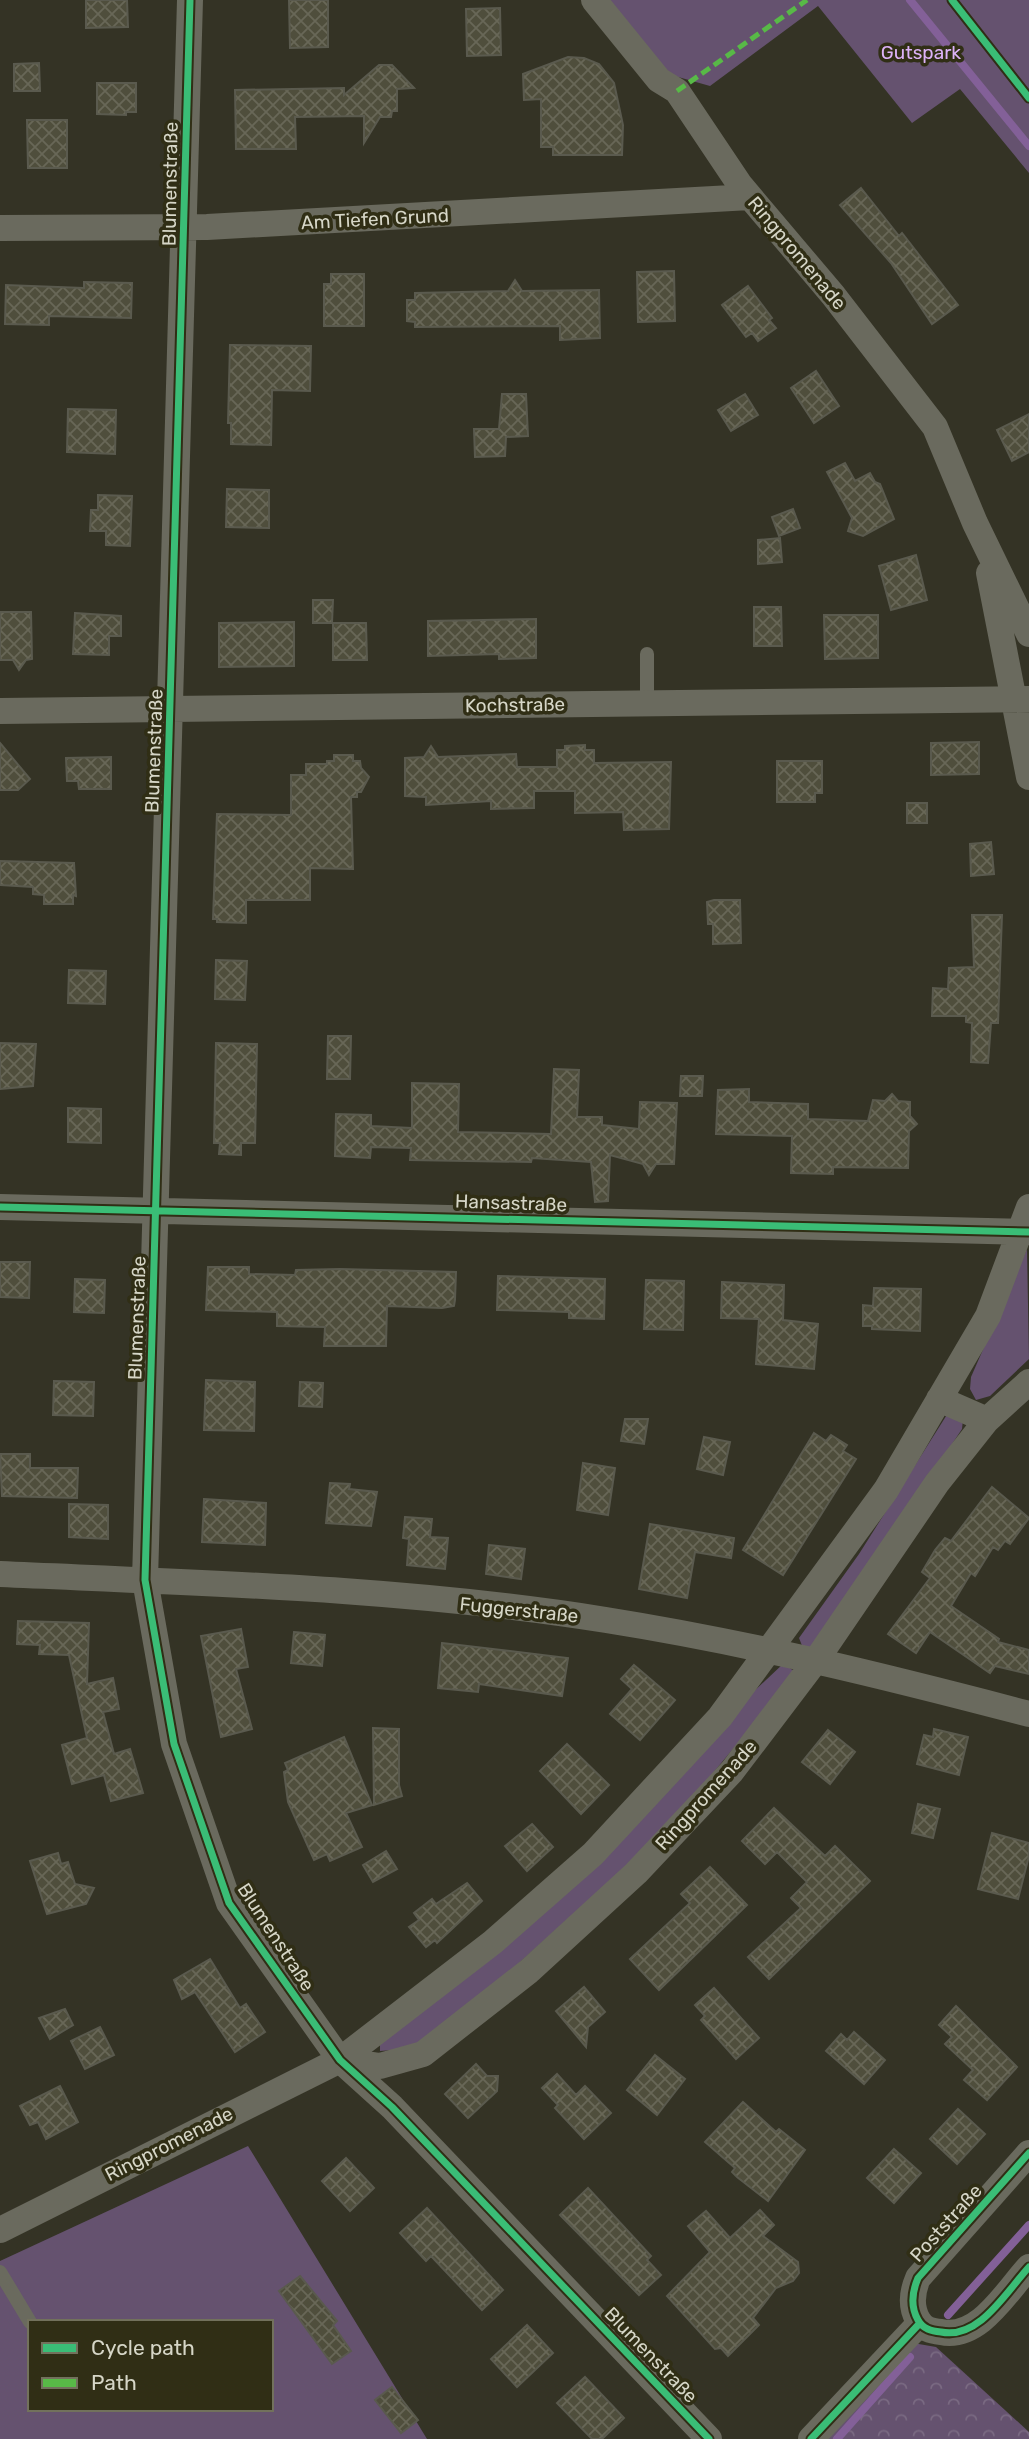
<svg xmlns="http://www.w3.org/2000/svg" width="1029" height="2439" font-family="Rubik,sans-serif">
  <defs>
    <pattern id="forest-crowns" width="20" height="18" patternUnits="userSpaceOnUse" patternTransform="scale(1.75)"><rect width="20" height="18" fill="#65526f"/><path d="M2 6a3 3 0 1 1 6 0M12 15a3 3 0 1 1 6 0" fill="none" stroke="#7a6a82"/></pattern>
    <pattern id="building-cross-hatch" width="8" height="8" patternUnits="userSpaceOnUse" patternTransform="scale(1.75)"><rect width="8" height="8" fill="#4f4e3c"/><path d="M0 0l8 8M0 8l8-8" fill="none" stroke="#686757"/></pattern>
  </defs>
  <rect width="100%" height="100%" fill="#343325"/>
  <path fill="#65526f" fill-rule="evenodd" d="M605 0H1029V173L960 89 912 123 818 6 710 86 664 73Z
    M1027 1249 1029 1359 990 1396 976 1400 970 1389 971 1377Z
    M948 1413 963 1419 962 1429 817 1647 803 1648 799 1638 859 1554Z
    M784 1663 796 1673 664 1832 486 1993 424 2039 406 2049 380 2051V2043Z
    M248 2146 427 2439H0V2261ZM30 2322H271V2409H30Z"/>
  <path fill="url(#forest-crowns)" d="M907 2342 936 2347 1029 2432V2439H818Z"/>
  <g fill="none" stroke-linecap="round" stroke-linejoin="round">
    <path stroke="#836098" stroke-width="8" d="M910 0 1029 146
      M948 2315 1029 2225
      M837 2439 910 2357"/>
  </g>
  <path fill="url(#building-cross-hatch)" stroke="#5a5a4e" stroke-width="2" d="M86 0H127L128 27 86 28Z
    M289 0H328V47L290 48Z
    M500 8 501 55 467 56 466 9Z
    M568 57 584 58 599 64 614 83 623 125 622 155H553V147H541V99L524 100 523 74Z
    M39 63 40 91H14V64Z
    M379 65H392L414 88 397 89V111H392L391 117H380L364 143V116L295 117 296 149H236L235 90 344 88V95Z
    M97 83H136V112H126V115L97 114Z
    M27 120H67V168H28Z
    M861 188 899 236 902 233 958 305 932 324 891 263 840 205Z
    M674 271 675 321 638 322 637 272Z
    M331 274H364V326H324V284H331Z
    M515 280 522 291 599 290 600 338 560 340V326L415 327V322L407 321V300H415V293L508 291Z
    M84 282 132 283 131 318 49 316V325L5 324 6 285 84 288Z
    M748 286 772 318 769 320 776 328 758 341 752 333 746 337 722 305Z
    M230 345 311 346 310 391 272 390 271 445 231 444V423H228Z
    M816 371 839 406 814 423 791 388Z
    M502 394H526L528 436 506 437 505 456 475 457 474 429H499Z
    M745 394 758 415 731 431 718 410Z
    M68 409 116 410 115 454 67 452Z
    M1029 414V452L1012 461 997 430Z
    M845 463 855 481 870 473 875 482 880 484 894 519 863 536 848 531 852 518 827 472Z
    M227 489 269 490V528L226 527Z
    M98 495 132 496 130 546 106 545V531H90L91 510H98Z
    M793 509 800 528 779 536 772 517Z
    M780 538 782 562 758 564V540Z
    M916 555 927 600 891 610 879 566Z
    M313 600H333L332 623H313Z
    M754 607H781L782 646H754Z
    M0 612H31L32 659 26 660 19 670 13 660H0Z
    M75 613 121 616V636H109V655L73 654Z
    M824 615H878V658L825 659Z
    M536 619V658L499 659V654L428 656V621Z
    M294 622V666L219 667V623Z
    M333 623H366L367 660H333Z
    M979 742V774L931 775V743Z
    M0 743 30 779 18 790H0Z
    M585 745V750H594V763L671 762 669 829 624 830 623 812 575 813V791H534V808L491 809V801L426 805V797L405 796V758L424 757 431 746 438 757 516 754 517 767H557V750H565V746Z
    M334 755H353V761H360L361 768 369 777 361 792H357V797H351L353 869 310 868V900H246V923L217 922V919H213L217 814 291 815V775H306V764H327V761H334Z
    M111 757V789H79L78 781H67L66 758Z
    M777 761H822V793H815V802H777Z
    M907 803H927V823H907Z
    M991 842 994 874 971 876 970 844Z
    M0 861 74 863 76 896 73 895V904H44V895L33 894V887L0 885Z
    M714 900H740L741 943 713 944V924H708L707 902Z
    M972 915H1002L998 1023H991L988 1063 971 1062 972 1023 966 1022V1016H932L933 988 948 989 949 968 974 967Z
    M216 960 247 961 245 1000 215 999Z
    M69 970 106 971 105 1004 68 1003Z
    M328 1036H351L350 1079H327Z
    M0 1043 36 1044 33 1086 0 1089Z
    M216 1043 257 1044 255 1143H241V1155L219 1154 220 1143H214Z
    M554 1069 579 1070 577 1117H602V1125L639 1129 640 1102 677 1103 674 1164H656L649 1175 643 1164 610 1155 608 1201 595 1202 591 1162 532 1158 531 1162 410 1160 411 1148 371 1147 370 1158 335 1156 336 1114 371 1115V1126L412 1128V1083L459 1084 458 1132 551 1134Z
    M681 1076H703L702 1096H680Z
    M749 1089V1102L808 1104V1119L868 1121 873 1100 885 1101 892 1094 898 1101 910 1102V1116L917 1124 909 1131 908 1168 833 1167V1174L791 1173 792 1136 716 1134 718 1090Z
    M68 1108 101 1109V1143L68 1142Z
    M0 1262H30L29 1298 0 1297Z
    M208 1267H249V1274L295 1275 296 1270 340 1269 456 1272 455 1300 454 1306 442 1308 387 1306 386 1346H324L325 1327 277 1326V1312L206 1310Z
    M498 1276 605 1279 604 1319 569 1318V1312L497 1310Z
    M75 1279 105 1280 104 1313 74 1312Z
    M646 1280 684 1281 683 1330 644 1329Z
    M722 1282 784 1285 783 1320 818 1324 814 1369 756 1364 759 1319 721 1318Z
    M874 1288 921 1289 920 1331 872 1329V1326H863V1305L873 1306Z
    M206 1380 255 1382 254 1431 204 1430Z
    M54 1381 94 1382 93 1416 53 1415Z
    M300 1382 323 1383 322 1407 299 1406Z
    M625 1419H648L644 1444 621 1441Z
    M814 1433 826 1441 831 1435 847 1445 843 1451 856 1459 783 1575 743 1550Z
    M704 1437 730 1442 723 1475 697 1469Z
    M0 1454H30V1468H78L77 1498 2 1496Z
    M583 1463 615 1468 608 1515 577 1510Z
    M330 1483 350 1484 349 1489 377 1492 371 1526 326 1523Z
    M992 1487 1029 1518 1010 1544 1005 1541 998 1550 993 1547 975 1576 971 1573 951 1606 999 1639 998 1642 1029 1650V1674L995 1666 990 1673 930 1632 916 1653 888 1634 930 1578 922 1572 935 1550 945 1538 951 1541Z
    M204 1499 266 1503 265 1545 202 1542Z
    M69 1504 108 1505V1539L69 1537Z
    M405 1517 432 1519 430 1537 448 1538 445 1569 407 1565 409 1539 403 1538Z
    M650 1524 734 1538 731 1558 695 1552 687 1598 639 1589Z
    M489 1545 525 1549 521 1579 486 1574Z
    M18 1621 89 1623 87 1684 113 1678 119 1709 103 1712 114 1754 130 1749 143 1793 111 1801 104 1775 72 1784 62 1745 87 1738 69 1655 39 1654 40 1645 17 1644Z
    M241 1629 248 1667 236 1669 252 1729 221 1737 201 1636Z
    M294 1632 325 1635 322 1666 291 1663Z
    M442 1643 568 1658 562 1696 479 1684 478 1692 438 1688Z
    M634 1665 675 1700 640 1740 610 1714 632 1689 621 1679Z
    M373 1728 399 1729V1785L402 1796 374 1805Z
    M934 1729 968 1737 959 1775 917 1764 924 1735 933 1737Z
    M828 1730 855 1752 830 1784 802 1762Z
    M344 1737 372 1805 346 1813 362 1847 330 1861 327 1854 314 1860 288 1802 284 1772 288 1770 285 1763Z
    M567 1744 609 1785 581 1814 540 1771Z
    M918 1804 940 1809 933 1838 912 1833Z
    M774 1808 825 1856 835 1846 870 1881 769 1979 748 1957 801 1908 791 1898 807 1882 777 1852 765 1864 742 1841Z
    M532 1824 553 1847 527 1871 505 1846Z
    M992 1833 1029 1843V1856L1018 1899 978 1889Z
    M386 1851 397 1869 373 1882 363 1865Z
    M58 1853 61 1864 68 1862 75 1884 94 1888 86 1904 47 1914 30 1861Z
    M710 1867 747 1905 659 1990 630 1959 690 1903 681 1894Z
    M467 1883 482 1901 437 1943 435 1940 426 1947 409 1927 419 1920 414 1913 432 1899 436 1904Z
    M210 1959 240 2008 246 2004 265 2032 235 2052 195 1992 182 1999 174 1980Z
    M584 1987 605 2012 588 2027 586 2047 556 2011Z
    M714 1988 759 2038 736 2059 701 2020 705 2016 695 2005Z
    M956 2006 1017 2067 987 2100 964 2080 973 2070 945 2044 952 2037 939 2025Z
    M65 2009 73 2025 50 2039 39 2018Z
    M100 2027 114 2055 85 2069 71 2041Z
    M854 2032 885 2060 864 2084 826 2051 841 2034 847 2040Z
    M655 2055 685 2079 657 2115 627 2090Z
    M476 2064 487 2076H498L497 2091 468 2118 445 2094Z
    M557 2074 576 2095 585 2086 611 2113 584 2139 555 2108 558 2105 542 2088Z
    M60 2086 78 2122 46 2139 38 2122 30 2125 20 2106Z
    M743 2102 776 2132 779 2129 805 2150 768 2201 737 2177 732 2172 735 2168 705 2142Z
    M958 2109 985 2134 957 2164 930 2139Z
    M894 2149 921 2173 894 2203 867 2178Z
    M346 2158 374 2188 350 2211 322 2181Z
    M588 2188 651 2256 647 2260 661 2275 639 2295 560 2215Z
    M427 2208 503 2290 482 2310 431 2256 426 2261 400 2233Z
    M760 2210 774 2225 763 2236 798 2262 799 2273 793 2281 776 2288 753 2318 759 2325 728 2356 721 2348 715 2349 667 2296 710 2252 688 2226 706 2211 730 2238Z
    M300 2276 337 2321 333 2325 351 2351 332 2364 279 2291Z
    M527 2325 553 2353 517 2387 491 2359Z
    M585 2377 624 2418 602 2439H592L557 2403Z
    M392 2387 418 2420 401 2433 375 2400Z"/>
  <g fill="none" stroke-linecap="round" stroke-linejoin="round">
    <path stroke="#6a6a5e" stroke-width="14" d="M647 704V654
      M0 2272 30 2322"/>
    <path stroke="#6a6a5e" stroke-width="26" d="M190 0 145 1580 174 1744 229 1903 340 2060 392 2107 709 2439
      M594 0 659 80 677 91 740 185 833 295 935 427 975 523 1029 634
      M0 228 207 227 750 197
      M989 573 1029 777
      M0 711 1029 699
      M0 1207 1029 1232
      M939 1399 987 1420
      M0 1574C202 1583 406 1588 606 1620 751 1643 888 1677 1029 1714
      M340 2060 380 2066 423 2054 529 1971 636 1873 732 1771 817 1659 937 1483 987 1420 1029 1382
      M1029 2153 918 2278C912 2292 910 2306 918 2320 923 2329 931 2331 941 2332 979 2340 1006 2292 1029 2267
      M0 2230 340 2060 493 1942 593 1854 720 1717 886 1490 988 1316 1029 1207
      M811 2439 920 2323"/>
    <path stroke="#58b947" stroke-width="5" stroke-dasharray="10 5" stroke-linecap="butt" d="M677 91 807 0"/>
    <g stroke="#302e15" stroke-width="11">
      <path id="cycleway" d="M190 0 145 1580 174 1744 229 1903 340 2060 392 2107 709 2439
        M952 0 1029 98
        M0 1207 1029 1232
        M1029 2153 918 2278C912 2292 910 2306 918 2320 923 2329 931 2331 941 2332 979 2340 1006 2292 1029 2267
        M811 2439 920 2323"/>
    </g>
    <use href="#cycleway" stroke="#3abd76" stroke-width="7"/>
  </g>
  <g text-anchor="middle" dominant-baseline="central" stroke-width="7" stroke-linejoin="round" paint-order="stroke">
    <g font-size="19" fill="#dcb2f7" stroke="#302e15">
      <text x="921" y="52">Gutspark</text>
    </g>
    <g font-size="19" fill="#d6d6c7" stroke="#302e15">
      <text transform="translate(170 184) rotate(-89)">Blumenstraße</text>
      <text transform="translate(375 219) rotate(-3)">Am Tiefen Grund</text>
      <text transform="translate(797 253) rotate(50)">Ringpromenade</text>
      <text transform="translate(515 705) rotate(-1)">Kochstraße</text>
      <text transform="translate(154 751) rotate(-88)">Blumenstraße</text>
      <text transform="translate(511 1203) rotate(2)">Hansastraße</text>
      <text transform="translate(137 1318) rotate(-88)">Blumenstraße</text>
      <text transform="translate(519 1610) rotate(6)">Fuggerstraße</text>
      <text transform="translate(706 1795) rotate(-48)">Ringpromenade</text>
      <text transform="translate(276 1937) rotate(57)">Blumenstraße</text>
      <text transform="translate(169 2144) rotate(-27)">Ringpromenade</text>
      <text transform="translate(946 2223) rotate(-48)">Poststraße</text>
      <text transform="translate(651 2355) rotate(46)">Blumenstraße</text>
    </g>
  </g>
  <rect x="28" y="2320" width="245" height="91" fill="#302e15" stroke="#72715c" stroke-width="2"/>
  <rect x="42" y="2343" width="35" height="10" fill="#3abd76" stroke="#72715c" stroke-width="2"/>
  <text x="91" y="2355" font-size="21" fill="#d6d6c7">Cycle path</text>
  <rect x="42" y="2378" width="35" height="10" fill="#58b947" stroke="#72715c" stroke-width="2"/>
  <text x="91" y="2390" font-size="21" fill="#d6d6c7">Path</text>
</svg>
